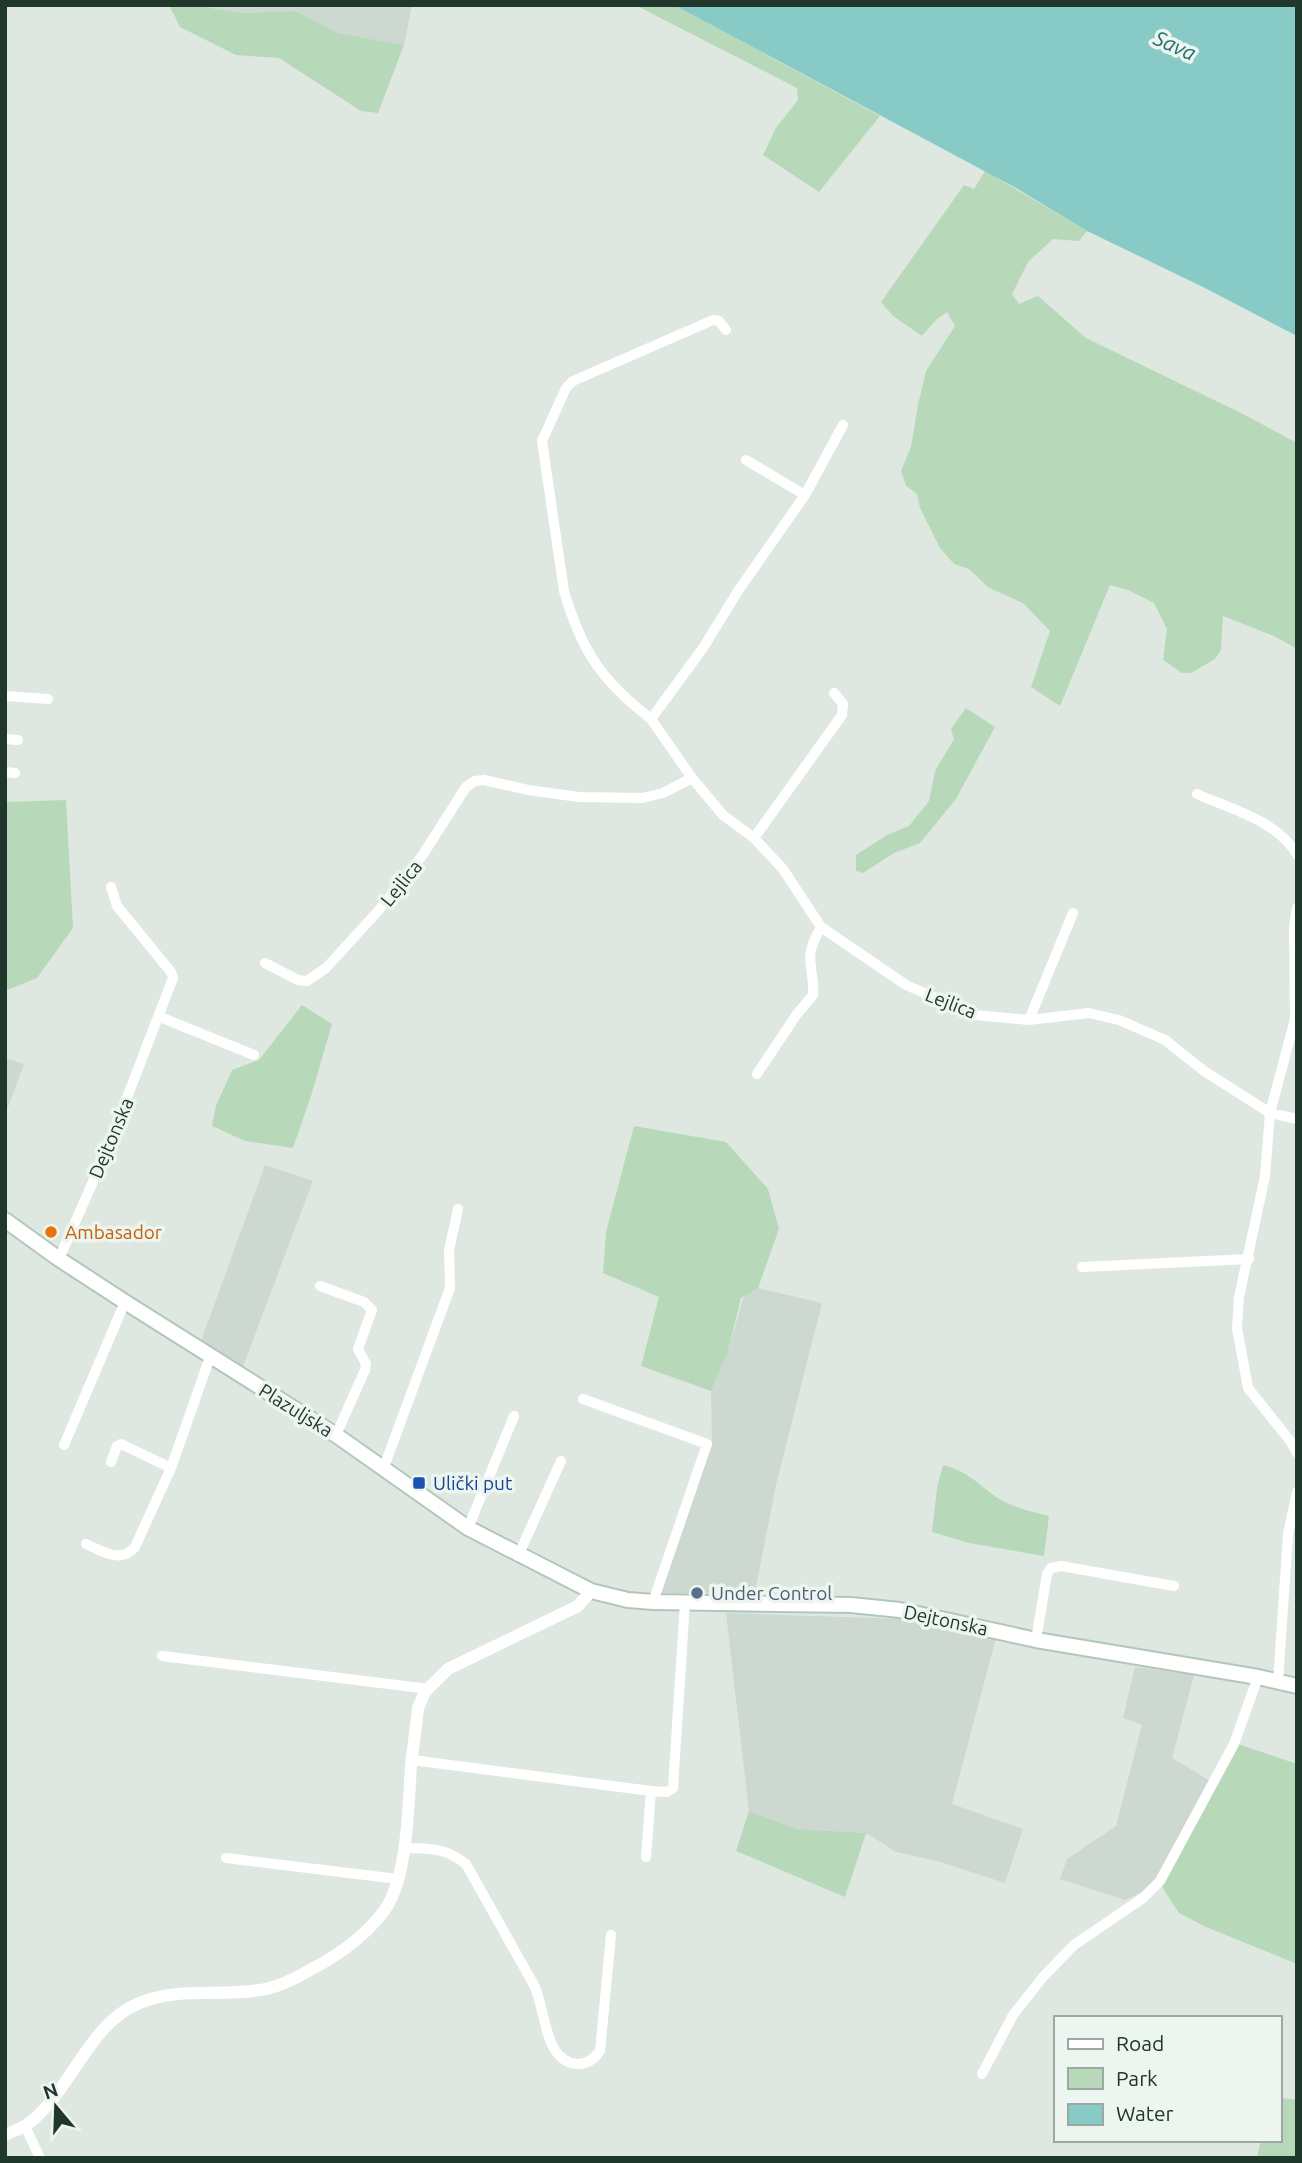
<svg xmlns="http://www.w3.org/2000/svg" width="1302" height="2163" font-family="Ubuntu,sans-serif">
  <rect width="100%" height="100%" fill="#dee8e1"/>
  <path fill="#ccd8d0" d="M193 5H412L404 45 338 33 296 11 241 13Z
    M5 1058 24 1064 5 1115Z
    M265 1165 313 1181 242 1369 201 1341Z
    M758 1288 822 1303 776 1485 755 1592 652 1594 712 1445 711 1391 728 1351 744 1296Z
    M726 1613 902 1619 996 1638 952 1804 1023 1829 1005 1883 941 1862 896 1852 866 1833 797 1829 749 1811Z
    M1135 1667 1194 1675 1172 1758 1212 1782 1155 1886 1125 1900 1060 1879 1067 1859 1116 1826 1142 1725 1123 1718Z"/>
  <path fill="#b7d9b9" d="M169 5H193L241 13 296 11 338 33 404 45 378 113 361 111 279 58 236 55 180 27Z
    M635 5H674L880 116 819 192 763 155 776 128 798 100 797 88Z
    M985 171 1087 231 1079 241 1053 239 1028 262 1012 294 1019 304 1038 296 1086 338 1245 415 1297 443V649L1274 636 1223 616 1221 650 1215 659 1191 673H1182L1163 660 1167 629 1154 603 1128 590 1110 585 1060 706 1031 687 1050 631 1023 603 989 588 969 569 954 564 940 548 920 508 917 494 906 486 901 471 911 447 918 405 926 371 955 326 947 312 938 318 922 336 893 316 881 302 964 185 974 189Z
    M966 708 995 727 956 799 920 843 894 853 863 873 856 871V855L887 835 909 826 929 801 935 771 954 739 951 729Z
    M66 800 73 928 37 978 5 991V802Z
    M302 1005 332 1024 311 1096 293 1148 245 1141 212 1126 216 1106 232 1070 259 1060Z
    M634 1126 726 1142 768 1189 779 1229 758 1288 741 1298 728 1351 711 1391 641 1366 659 1297 603 1273 606 1232Z
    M943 1465C967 1471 977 1483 996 1497 1011 1507 1032 1512 1049 1516L1044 1556 969 1543 932 1532 937 1488Z
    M1238 1744 1297 1764V1964L1206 1927 1179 1913 1162 1887Z
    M749 1811 797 1829 866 1833 845 1897 736 1851Z
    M1283 2098 1297 2100V2158H1257L1261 2140H1279V2102Z"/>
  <path fill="#88cbc6" d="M674 5H1297V336L1203 287 1087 231 1016 188Z"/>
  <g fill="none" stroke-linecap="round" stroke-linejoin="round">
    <g stroke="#b2c7ba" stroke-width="18">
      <path id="secondary" d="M5 1220 59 1259 125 1302 336 1435 468 1528 591 1591 628 1600 653 1602 851 1605 900 1610 1036 1640 1258 1677 1297 1686"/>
    </g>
    <path stroke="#fff" stroke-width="10" d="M843 425 805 495 738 591 703 648 651 719 692 778 723 815 754 838 783 869 821 927 906 985 975 1015 1029 1020 1089 1013 1119 1020 1165 1040 1204 1071 1270 1113 1297 1119
      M746 460 805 495
      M5 696 48 699
      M651 719C601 680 582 652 564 591L542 441 566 388 573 381 713 320 719 321 726 330
      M5 739 18 740
      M5 772 15 773
      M1197 794C1230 809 1279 821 1297 855
      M754 838 842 715 843 704 834 693
      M1297 908 1294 926 1295 1019 1270 1113 1265 1176 1239 1297 1237 1328 1248 1388 1291 1442 1297 1453
      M265 963 298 980 307 981 326 968 379 910 422 856 466 787 475 781 484 780 528 790 579 797 642 798 663 793 692 778
      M160 1017 254 1055
      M1029 1020 1073 913
      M757 1074 797 1014 813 995C815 964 801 961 821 927
      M59 1259 106 1152 173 978 171 972 117 906 111 887
      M1082 1267 1249 1259
      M320 1286 364 1302 372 1310 358 1349 366 1364 365 1370 336 1435
      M583 1399 707 1444 653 1602
      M64 1445 125 1302
      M111 1462 117 1446 121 1444 171 1468
      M384 1467 450 1288 449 1250 458 1209
      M468 1528 514 1416
      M86 1544C102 1551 121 1564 135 1547L171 1468 210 1357
      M518 1556 561 1461
      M1036 1640 1047 1574 1051 1568 1061 1566 1174 1586
      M162 1656 429 1689
      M1278 1682 1288 1534 1297 1492
      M412 1760 651 1791
      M405 1848C430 1849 445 1847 466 1864L535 1987C542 2004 546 2038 555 2050 568 2069 588 2068 600 2051L611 1935
      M646 1857 651 1791 667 1792 673 1788 685 1602
      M226 1858 398 1879
      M982 2074 1013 2015 1043 1977 1074 1945 1143 1898 1160 1881 1234 1744 1258 1677
      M25 2126 40 2158"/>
    <path stroke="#fff" stroke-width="12" d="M5 2135C11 2132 19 2129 25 2126 69 2096 86 2028 135 2005 176 1985 222 1998 266 1989 288 1984 308 1971 328 1960 349 1947 369 1931 384 1911 408 1878 408 1807 411 1766 413 1747 416 1728 418 1708L425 1692 448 1669 578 1606 591 1591"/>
    <use href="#secondary" stroke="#fff" stroke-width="14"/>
  </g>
  <circle fill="#e8710a" stroke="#edf5f0" stroke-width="2.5" cx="51" cy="1232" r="7"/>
  <rect fill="#1a4fb4" stroke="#edf5f0" stroke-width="2.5" x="412" y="1476" width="14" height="14" rx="3.5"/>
  <circle fill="#5c6f8a" stroke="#edf5f0" stroke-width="2.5" cx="697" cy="1593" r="7"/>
  <g text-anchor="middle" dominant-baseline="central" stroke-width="7" stroke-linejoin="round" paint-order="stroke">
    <g font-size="19" fill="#20372c" stroke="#edf5f0">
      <text transform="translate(401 883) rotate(-51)">Lejlica</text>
      <text transform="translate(951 1003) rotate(21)">Lejlica</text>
      <text transform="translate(111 1138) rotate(-67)">Dejtonska</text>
      <text transform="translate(296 1410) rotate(32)">Plazuljska</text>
      <text transform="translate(946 1620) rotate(12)">Dejtonska</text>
    </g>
    <g font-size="19" fill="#c56008" stroke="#edf5f0" text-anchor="start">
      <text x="65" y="1232">Ambasador</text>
    </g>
    <g font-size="19" fill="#164399" stroke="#edf5f0" text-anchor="start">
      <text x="433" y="1483">Ulički put</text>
    </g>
    <g font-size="19" fill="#4e5e75" stroke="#edf5f0" text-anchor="start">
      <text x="711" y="1593">Under Control</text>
    </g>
    <g font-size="21" font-style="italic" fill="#1f6e69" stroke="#edf5f0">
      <text transform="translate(1175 45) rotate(24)">Sava</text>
    </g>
  </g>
  <rect width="1302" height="2163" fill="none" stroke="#20372c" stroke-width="14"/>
  <rect x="1054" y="2016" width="228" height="126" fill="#edf5f0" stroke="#9ba9a2" stroke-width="2"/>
  <rect x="1068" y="2039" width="35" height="10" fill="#ffffff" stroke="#9ba9a2" stroke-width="2"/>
  <text x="1116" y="2051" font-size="21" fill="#20372c">Road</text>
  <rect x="1068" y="2068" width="35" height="21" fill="#b7d9b9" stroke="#9ba9a2" stroke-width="2"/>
  <text x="1116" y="2086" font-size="21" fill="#20372c">Park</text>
  <rect x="1068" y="2104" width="35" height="21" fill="#88cbc6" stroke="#9ba9a2" stroke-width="2"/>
  <text x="1116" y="2121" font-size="21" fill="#20372c">Water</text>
  <g transform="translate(56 2107) rotate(341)" stroke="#edf5f0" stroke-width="5" paint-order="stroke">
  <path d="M0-5L12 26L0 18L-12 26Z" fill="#20372c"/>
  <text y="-10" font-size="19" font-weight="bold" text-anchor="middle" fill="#20372c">N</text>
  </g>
</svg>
